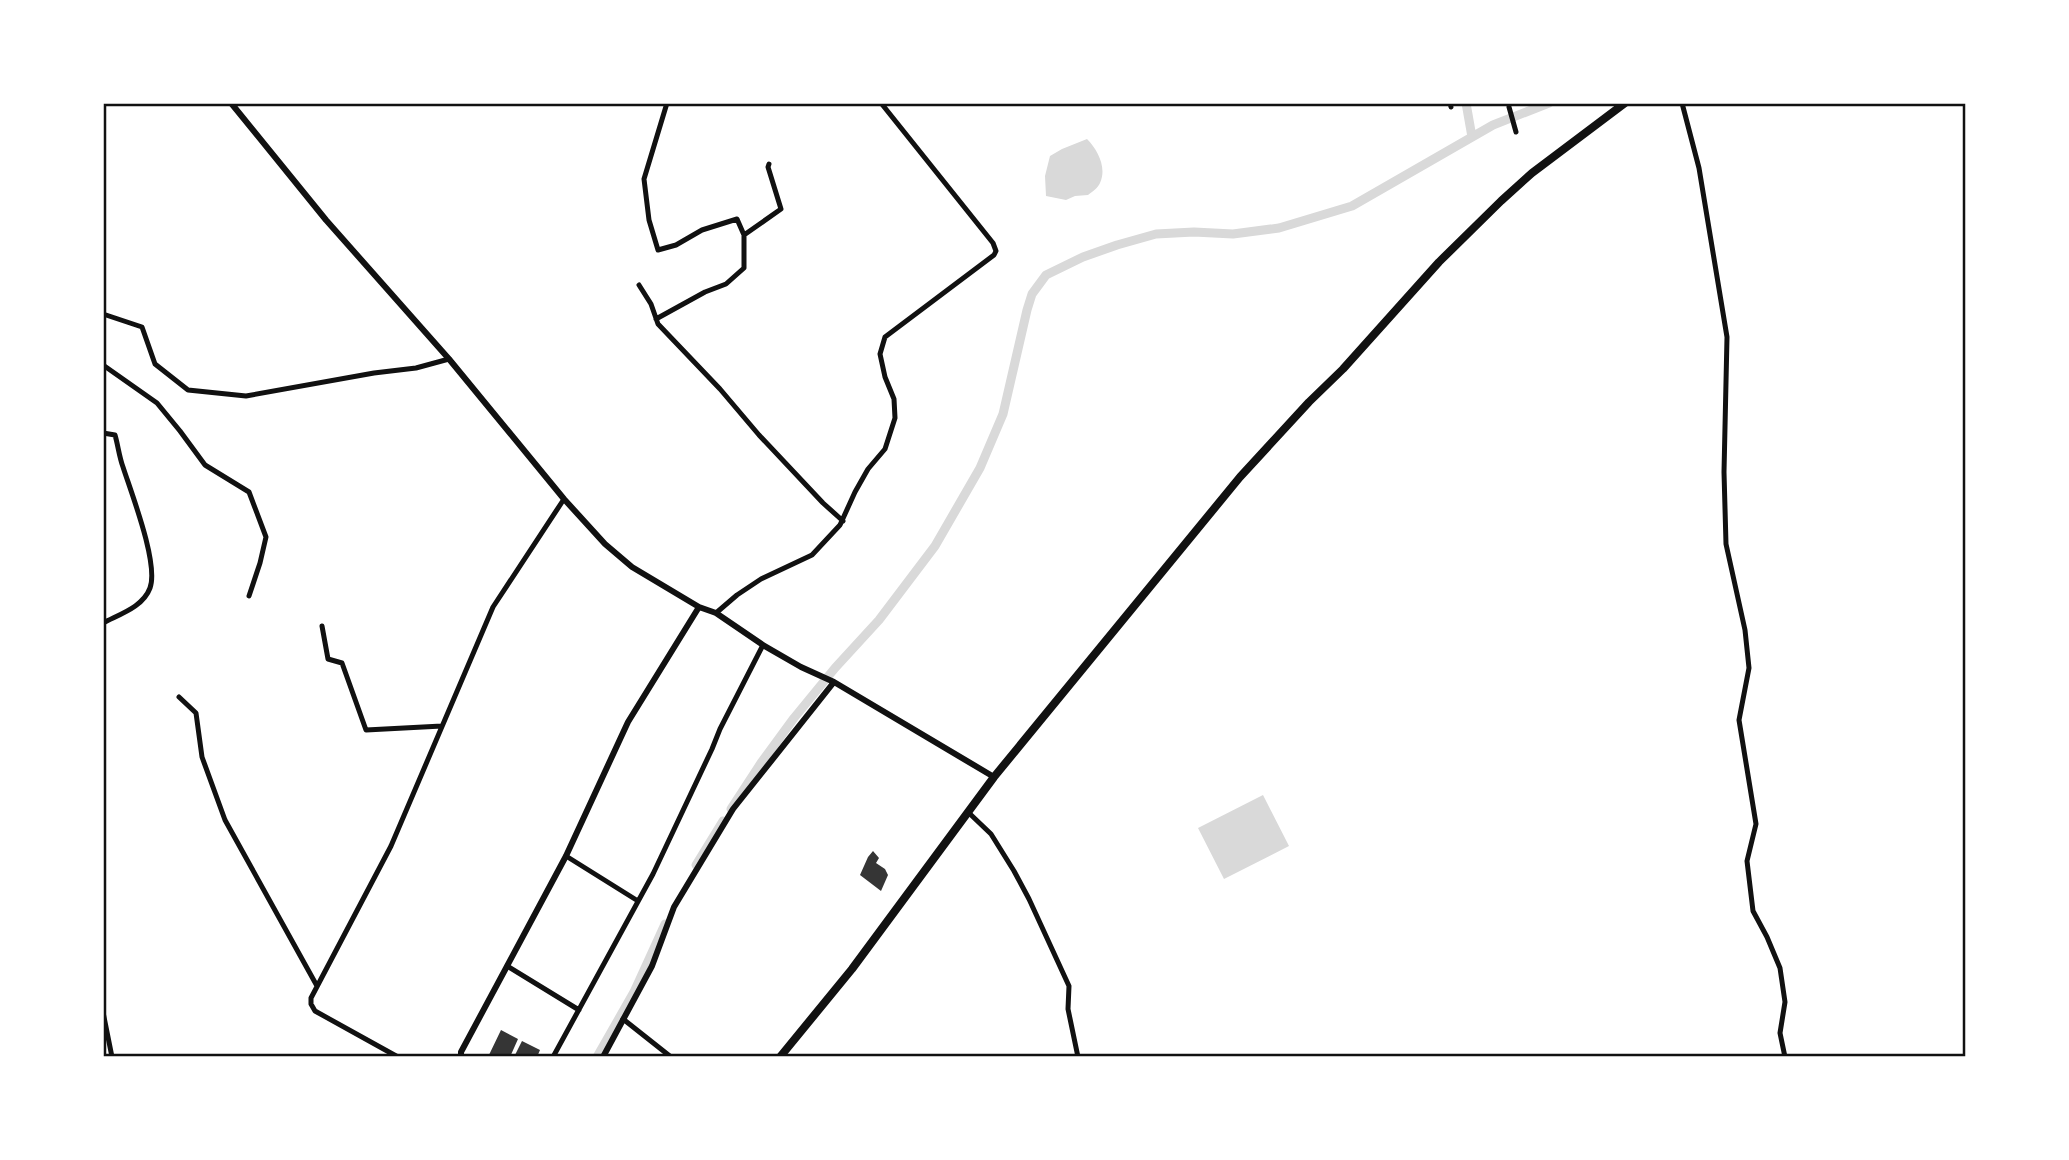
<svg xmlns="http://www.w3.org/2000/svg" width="2069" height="1160" font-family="Lato,sans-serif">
  <rect width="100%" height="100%" fill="#fff"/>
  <path fill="#d9d9d9" d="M1087 139C1098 150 1107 168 1100 183 1098 188 1092 192 1088 195L1075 196 1066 200 1046 196 1045 176 1050 156 1062 149Z
    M1263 795 1289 846 1224 879 1198 828Z"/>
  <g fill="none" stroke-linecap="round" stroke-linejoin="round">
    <path stroke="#d9d9d9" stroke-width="9" d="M1466 103 1472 137
      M731 809 761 763 794 718 835 668 879 620 935 546 980 468 1003 414 1027 310 1032 294 1046 275 1083 257 1117 245 1156 234 1194 232 1233 234 1279 228 1352 206 1493 125 1549 103
      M696 865 723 821
      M597 1057 634 992 665 924"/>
  </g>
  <path fill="#353535" d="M873 851 879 858 876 863 885 869 888 875 881 891 860 875 868 857Z
    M501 1030 518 1039 510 1057H488Z
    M522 1041 540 1050 537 1057H514Z"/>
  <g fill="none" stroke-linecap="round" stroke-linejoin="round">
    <path stroke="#111" stroke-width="5" d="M667 103 644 179 649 220 658 250 676 245 702 230 737 219 744 235
      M1450 103 1451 107
      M1682 103 1699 168 1727 337 1724 472 1726 544 1745 630 1749 668 1739 720 1756 824 1747 861 1753 911 1767 937 1780 968 1785 1002 1780 1033 1785 1057
      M1509 107 1516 132
      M639 285 651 304 658 324 720 389 759 435 823 503 843 521
      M103 314 142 327 155 364 188 390 246 396 374 373 416 368 449 359
      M656 319 705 292 726 284 744 268V235L781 209 768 167 769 164
      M103 365 157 403 180 431 205 465 249 492 266 537 260 563 249 596
      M103 433 115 435C118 445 119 456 123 467 131 492 159 564 150 588 143 607 120 614 103 623
      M716 613 737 595 761 579 812 555 840 525 855 492 868 469 885 449 895 418 894 399 885 377 880 354 885 337 994 255 996 251 993 243 881 103
      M322 626 328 659 342 663 366 730 442 726
      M103 669V670
      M179 697 196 713 202 757 225 820 317 986
      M969 813 991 834 1014 871 1029 899 1069 986 1068 1009 1078 1057
      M566 856 638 901
      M507 966 579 1010
      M103 1012 112 1057
      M623 1019 671 1057
      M398 1057 315 1011 311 1004V998L391 846 493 607 564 499
      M553 1057 653 874 712 749 720 729 763 645"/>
    <path stroke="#111" stroke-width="6" d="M231 103 326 220 449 359 564 499 605 544 632 567 699 607 716 613 763 645 801 667 834 682 994 777
      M461 1057V1052L566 856 628 722 699 607
      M603 1057 652 966 674 907 733 809 834 682"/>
    <path stroke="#111" stroke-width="8" d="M780 1057 852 969 994 777 1240 477 1309 402 1343 369 1439 262 1501 201 1532 173 1625 103"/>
  </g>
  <rect width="2069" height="1160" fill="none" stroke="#ffffff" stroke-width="210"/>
  <rect x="105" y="105" width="1859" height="950" fill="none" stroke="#111" stroke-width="2.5"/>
</svg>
